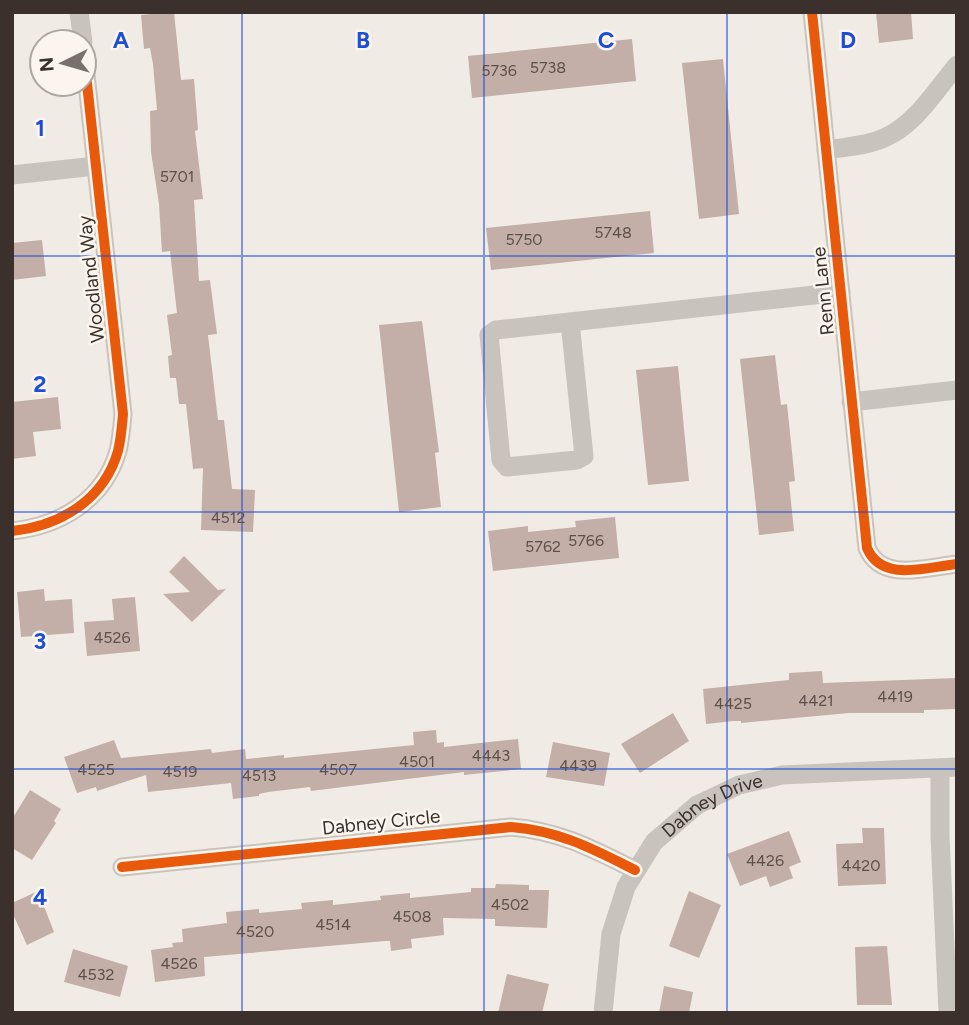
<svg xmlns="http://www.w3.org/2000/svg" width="969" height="1025" font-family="Figtree,sans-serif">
  <rect width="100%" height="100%" fill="#f0ebe5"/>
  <path fill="#c3afa7" d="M174 12 181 80 194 79 198 130 195 131 203 199 194 200 199 281 210 280 217 334 208 335 218 420H224L232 489 255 490 253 532 201 530 203 468 193 469 186 404H179L176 378H170L168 356 172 355 167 315 177 313 170 251 162 252 159 204 151 152 150 111 157 110 153 64 150 48 144 49 141 15Z
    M876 12H911L913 39 879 43Z
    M632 39 636 81 472 98 468 56Z
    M723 59 739 214 699 219 682 63Z
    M650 211 654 253 491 270 486 228Z
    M42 240 46 276 12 280V243Z
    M422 321 439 452 435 453 441 507 399 512 379 325Z
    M775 355 781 405 787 404 795 481 789 482 794 531 759 535 740 359Z
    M678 366 689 481 648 485 636 370Z
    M58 397 61 429 33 432 36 456 12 459V402Z
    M615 517 619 558 493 571 488 531 528 526V532L576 527 575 521Z
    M184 556 218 590 226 589 192 622 163 594 190 592 169 572Z
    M44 589 45 601 72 599 74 633 21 637 17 592Z
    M135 597 140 651 87 656 84 622 114 620 112 599Z
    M822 671 823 683 957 678V709L924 710V713H849L741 723V721H733L706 724 703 689 789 680V673Z
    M673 713 689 741 640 773 621 744Z
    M436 730 437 743 444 742V747L518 739 521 769 464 775V772L311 791 310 787 268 792 259 794V796L233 799 231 783 148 792 146 775 97 791 96 787 77 793 64 757 114 740 121 758 211 749 212 753 245 749 246 759 284 755V758L414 745 413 732Z
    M553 742 610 753 604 786 546 777Z
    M30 790 61 809 54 821 56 823 32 860 12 848V819Z
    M862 828H884L886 884 838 886 836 844 863 843Z
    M789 831 801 862 789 867 793 878 770 887 766 876 740 886 727 854Z
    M496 884 529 885V890H549L547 928 495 926V919L443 918 444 935 411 939 412 948 391 951 390 941H385L204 957 205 976 155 982 151 950 173 947 172 943 183 942 182 929 227 923 226 912 259 909V913L302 909 301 903 333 900V905L381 900 380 896 410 893V898L471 892V888H495Z
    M38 891 54 932 27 945 12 912V903Z
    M689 891 721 905 699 958 669 946Z
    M887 946 892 1005H857L855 947Z
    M73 949 128 966 120 997 64 982Z
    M507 974 549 984 542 1013H498Z
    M664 986 693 992 689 1013H659Z"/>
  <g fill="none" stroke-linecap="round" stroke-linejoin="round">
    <g stroke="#c9c3be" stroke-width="19">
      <path d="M79 12 83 42"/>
      <path d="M812 12 867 548C882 583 927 567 957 564"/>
      <path d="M826 150C845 147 866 146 884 138 915 125 936 90 957 65"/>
      <path d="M12 175 96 166"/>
      <path d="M570 322 584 456 577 460 507 467 501 460 489 335 496 330Z"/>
      <path d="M570 322 841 292"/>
      <path d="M851 402 957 390"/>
      <path d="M12 531C60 526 104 500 118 451 121 439 122 426 123 414L84 56"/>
      <path d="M940 768V836L948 1013"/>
      <path d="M122 867 511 827C560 831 593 849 635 870"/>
      <path id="s1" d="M603 1013 611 934 626 887 654 842 697 805 739 785 782 775 957 767"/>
    </g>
    <g stroke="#fbf5ee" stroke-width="15">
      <path id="cycleway" d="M812 12 867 548C882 583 927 567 957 564
        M12 531C60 526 104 500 118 451 121 439 122 426 123 414L84 56
        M122 867 511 827C560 831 593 849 635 870"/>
    </g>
    <use href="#cycleway" stroke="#e8590c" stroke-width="10"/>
  </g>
  <path fill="none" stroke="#1d4ed8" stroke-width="2" stroke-opacity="0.55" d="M242 12V1013M484 12V1013M727 12V1013M12 256H957M12 512H957M12 769H957"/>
  <g text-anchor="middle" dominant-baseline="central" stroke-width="5" stroke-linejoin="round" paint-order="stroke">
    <g font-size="16" fill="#5d504a">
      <text x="548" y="67">5738</text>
      <text x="499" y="70">5736</text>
      <text x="177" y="176">5701</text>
      <text x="613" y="232">5748</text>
      <text x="524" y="239">5750</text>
      <text x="228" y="517">4512</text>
      <text x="586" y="540">5766</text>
      <text x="543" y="546">5762</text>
      <text x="112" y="637">4526</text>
      <text x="895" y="696">4419</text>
      <text x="816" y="700">4421</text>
      <text x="733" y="703">4425</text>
      <text x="491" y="755">4443</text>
      <text x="417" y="761">4501</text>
      <text x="578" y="765">4439</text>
      <text x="96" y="769">4525</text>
      <text x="338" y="769">4507</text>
      <text x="180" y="771">4519</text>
      <text x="259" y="775">4513</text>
      <text x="765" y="860">4426</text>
      <text x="861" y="865">4420</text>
      <text x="510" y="904">4502</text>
      <text x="412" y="916">4508</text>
      <text x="333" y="924">4514</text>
      <text x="255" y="931">4520</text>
      <text x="179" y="963">4526</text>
      <text x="96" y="974">4532</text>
    </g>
    <g font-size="19" fill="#3b302b" stroke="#fbf5ee">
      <text transform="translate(91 279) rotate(-96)">Woodland Way</text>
      <text transform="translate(823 291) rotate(-96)">Renn Lane</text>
      <text stroke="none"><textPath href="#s1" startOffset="252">Dabney Drive</textPath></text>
      <text transform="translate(381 822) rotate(-6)">Dabney Circle</text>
    </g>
  </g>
  <g font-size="23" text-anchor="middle" font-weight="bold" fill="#1d4ed8" stroke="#fbf5ee" stroke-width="5" stroke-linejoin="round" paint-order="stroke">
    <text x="121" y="48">A</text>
    <text x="363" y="48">B</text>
    <text x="606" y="48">C</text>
    <text x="848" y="48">D</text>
    <text x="40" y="136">1</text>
    <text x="40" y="392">2</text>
    <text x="40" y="649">3</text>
    <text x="40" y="905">4</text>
  </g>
  <rect width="969" height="1025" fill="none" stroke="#3b302b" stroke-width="28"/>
  <g transform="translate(63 63) rotate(265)"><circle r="33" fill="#fbf5ee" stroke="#aea6a0" stroke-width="2"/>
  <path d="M0-5L12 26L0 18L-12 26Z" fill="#7a716c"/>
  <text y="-10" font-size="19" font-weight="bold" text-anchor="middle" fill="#3b302b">N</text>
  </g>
</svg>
